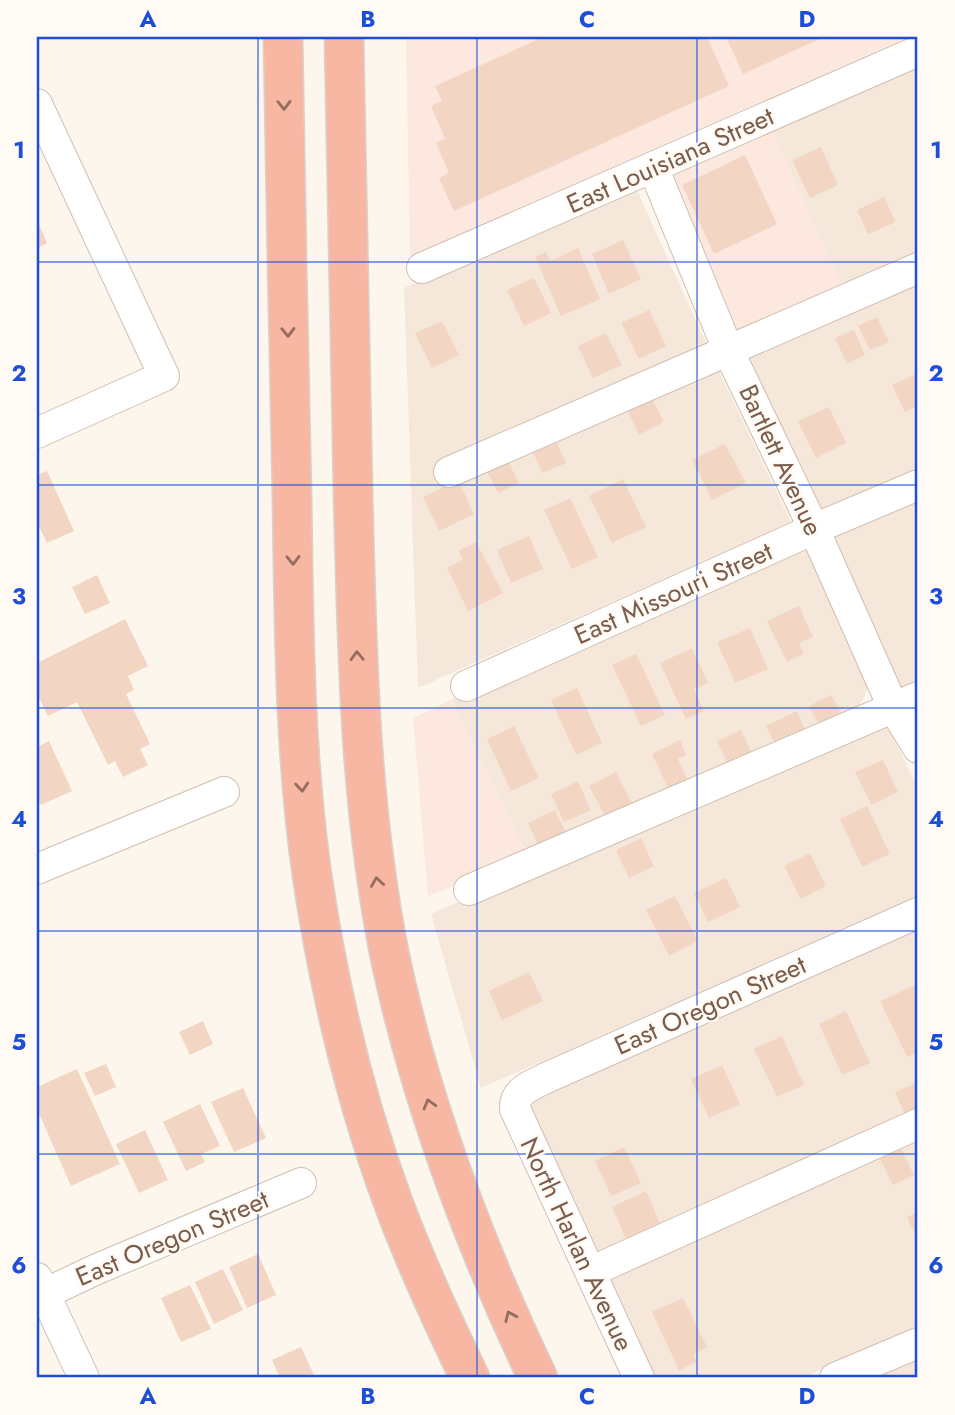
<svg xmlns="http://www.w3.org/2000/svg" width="955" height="1415" font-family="Jost,sans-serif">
  <rect width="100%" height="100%" fill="#fdf6ec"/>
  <path fill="#f5e8da" d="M918 58V469L818 513 740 343 769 124Z
    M635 186 716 365 791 522 418 688 404 288Z
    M918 497V685L903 692 830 535Z
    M805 545 870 685 855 714 528 857 451 700Z
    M883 717 918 788V897L481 1088 431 914Z
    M918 926V1327L802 1378H650L523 1106Z
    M918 1353V1378H860Z"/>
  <path fill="#fde8e0" d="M406 37H908L410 256Z
    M769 124 847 297 740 343 661 171Z
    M451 700 528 857 428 896 413 718Z"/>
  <path fill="#f3d5c3" d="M543 37H665L667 40 673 37H707L729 86 454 211 439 178 449 173 436 143 445 139 431 106 442 101 435 86Z
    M726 37H824L743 74Z
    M821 147 838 185 810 198 792 160Z
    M745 155 777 224 714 254 682 185Z
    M884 197 896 222 868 234 857 210Z
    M37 220 47 243 37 248Z
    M623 240 641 279 609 294 592 254Z
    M578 248 600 299 561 316 535 257 546 252 550 261Z
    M534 278 551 313 524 326 507 290Z
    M649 310 666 346 639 359 621 323Z
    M877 317 889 342 870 350 858 326Z
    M442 321 459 355 432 368 415 333Z
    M854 330 865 355 847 364 835 338Z
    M606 333 622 365 593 378 578 346Z
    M918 373V406L905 412 892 385Z
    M651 396 664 422 639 435 626 408Z
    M829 407 846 443 816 458 798 421Z
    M555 439 566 463 542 473 532 450Z
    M725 444 746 483 712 500 692 460Z
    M507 459 519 483 498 493 486 469Z
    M47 471 74 531 47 543 37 522V475Z
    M623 479 646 527 612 543 589 496Z
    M458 480 474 514 439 531 423 497Z
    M570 498 598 557 572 569 544 510Z
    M529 536 543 569 511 583 497 550Z
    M476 542 503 593 468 611 447 568 463 560 458 551Z
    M97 575 110 603 85 614 72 587Z
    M799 606 813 637 799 643 804 654 787 662 767 621Z
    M125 619 148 666 128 676 134 690 126 694 150 744 140 749 148 765 123 777 115 761 108 765 77 702 48 716 37 694V663Z
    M750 628 768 669 735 683 717 642Z
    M692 648 708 683 694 689 704 711 686 719 660 663Z
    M636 654 665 715 641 726 612 665Z
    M577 688 602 743 576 755 551 700Z
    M831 695 843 717 821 729 809 706Z
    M797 711 807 735 777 749 766 726Z
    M514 726 539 778 511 791 487 739Z
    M741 730 754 758 730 769 717 741Z
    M680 740 686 755 678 759 689 782 670 792 652 754Z
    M49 741 72 791 41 805 37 797V747Z
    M883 760 898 792 871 805 855 772Z
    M616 772 632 803 605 816 589 786Z
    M578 781 591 810 564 822 551 794Z
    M867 806 890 854 862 867 840 819Z
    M555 810 569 839 541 851 528 823Z
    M641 838 654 866 629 878 616 850Z
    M810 853 826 886 801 899 784 866Z
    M726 878 740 907 708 922 694 893Z
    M675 896 698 941 669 956 646 910Z
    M529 972 543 1001 502 1020 489 991Z
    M915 985 918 992V1051L907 1057 880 1001Z
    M846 1011 870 1063 842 1075 819 1024Z
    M203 1021 213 1044 190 1055 179 1032Z
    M782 1036 804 1085 777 1097 754 1049Z
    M106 1064 116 1087 95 1096 84 1073Z
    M722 1065 740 1104 709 1118 691 1079Z
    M77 1069 120 1164 71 1186 37 1109V1087Z
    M918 1082V1111L906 1117 895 1092Z
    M243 1088 266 1138 234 1152 211 1102Z
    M200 1104 220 1146 201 1154 205 1162 186 1171 163 1122Z
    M145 1130 168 1180 139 1193 116 1144Z
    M624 1147 641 1183 611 1196 595 1161Z
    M901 1149 914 1175 893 1185 880 1159Z
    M646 1191 663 1230 629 1245 612 1207Z
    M918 1212V1242L907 1217Z
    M258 1254 276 1295 247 1308 229 1267Z
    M223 1269 243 1310 214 1324 195 1282Z
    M190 1285 211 1329 181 1342 161 1298Z
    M683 1298 707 1347 693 1354 697 1362 679 1370 652 1312Z
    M301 1347 314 1375 307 1378H280L272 1360Z"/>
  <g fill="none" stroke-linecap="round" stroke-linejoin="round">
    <g stroke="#d1beb0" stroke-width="32">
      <path id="minor" d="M37 104 164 376 37 433
        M653 167 728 350 814 529 893 707 918 748
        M422 268 918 51
        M449 472 918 268
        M466 686 814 529 918 485
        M37 869 224 792
        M469 890 918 697
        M590 1272 918 1124
        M37 1278 84 1378
        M44 1294 97 1269 301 1183
        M639 1378 515 1109C514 1090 531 1086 546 1078L918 913
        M835 1378 918 1343"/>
    </g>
    <g stroke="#dad1cd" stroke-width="41">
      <path id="highway" d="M283 37C285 190 289 344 292 497 294 623 294 750 312 875 328 983 355 1099 393 1202 415 1262 442 1320 470 1378
        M344 37C347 188 350 340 353 491 357 647 359 803 390 957 421 1103 474 1244 538 1378"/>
    </g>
    <use href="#minor" stroke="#fff" stroke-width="30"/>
    <use href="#highway" stroke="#f7b7a3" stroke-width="38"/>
  </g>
  <defs><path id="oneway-chevron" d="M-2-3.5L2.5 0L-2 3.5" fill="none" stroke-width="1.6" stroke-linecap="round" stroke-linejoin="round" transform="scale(1.75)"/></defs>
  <g stroke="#936e5e">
    <use href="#oneway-chevron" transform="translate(284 105) rotate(89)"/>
    <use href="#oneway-chevron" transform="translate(288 332) rotate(89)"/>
    <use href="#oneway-chevron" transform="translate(293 560) rotate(89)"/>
    <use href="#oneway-chevron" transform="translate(357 656) rotate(-92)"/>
    <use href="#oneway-chevron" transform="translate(302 787) rotate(85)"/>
    <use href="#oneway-chevron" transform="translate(377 882) rotate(-99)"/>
    <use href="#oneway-chevron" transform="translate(429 1104) rotate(-106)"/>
    <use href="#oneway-chevron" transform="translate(510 1316) rotate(-114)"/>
  </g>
  <path fill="none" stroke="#1d4ed8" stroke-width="2" stroke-opacity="0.55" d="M258 37V1378M477 37V1378M697 37V1378M37 262H918M37 485H918M37 708H918M37 931H918M37 1154H918"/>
  <g text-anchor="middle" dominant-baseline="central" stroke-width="5" stroke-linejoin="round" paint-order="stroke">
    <g font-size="26" fill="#7a5c4d" stroke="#fffaf3">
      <text transform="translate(670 160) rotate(-24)">East Louisiana Street</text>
      <text transform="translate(781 460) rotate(65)">Bartlett Avenue</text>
      <text transform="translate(673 593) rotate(-24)">East Missouri Street</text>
      <text transform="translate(710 1005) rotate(-24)">East Oregon Street</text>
      <text transform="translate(172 1238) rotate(-23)">East Oregon Street</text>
      <text transform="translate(577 1244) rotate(65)">North Harlan Avenue</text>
    </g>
  </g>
  <rect width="955" height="1415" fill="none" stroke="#fffaf3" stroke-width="77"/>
  <rect x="38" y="38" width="878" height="1338" fill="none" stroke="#1d4ed8" stroke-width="2.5"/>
  <g font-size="23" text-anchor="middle" font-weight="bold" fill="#1d4ed8">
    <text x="148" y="27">A</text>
    <text x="368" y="27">B</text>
    <text x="587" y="27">C</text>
    <text x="807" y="27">D</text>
    <text x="19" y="158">1</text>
    <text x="936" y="158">1</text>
    <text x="19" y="381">2</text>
    <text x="936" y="381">2</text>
    <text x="19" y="604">3</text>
    <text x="936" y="604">3</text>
    <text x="19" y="827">4</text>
    <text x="936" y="827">4</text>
    <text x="19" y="1050">5</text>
    <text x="936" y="1050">5</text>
    <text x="19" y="1273">6</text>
    <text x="936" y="1273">6</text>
    <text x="148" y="1404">A</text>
    <text x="368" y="1404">B</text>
    <text x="587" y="1404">C</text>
    <text x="807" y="1404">D</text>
  </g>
</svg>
